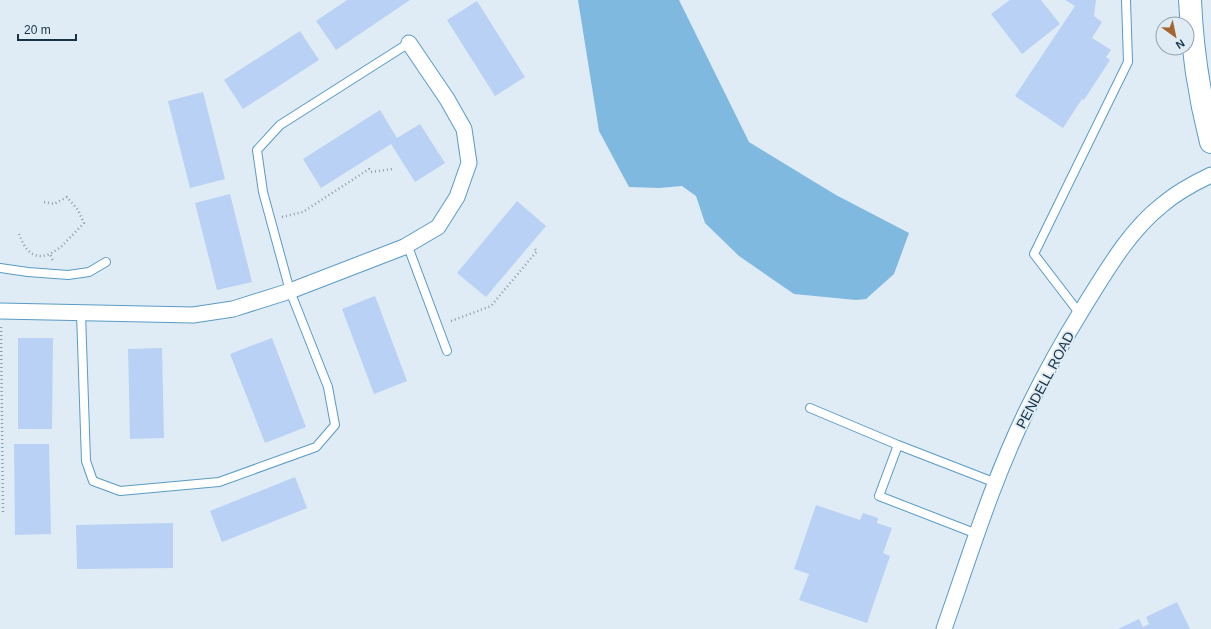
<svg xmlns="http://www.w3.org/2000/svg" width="1211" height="629" font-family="Helvetica,sans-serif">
  <rect width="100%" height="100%" fill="#dfecf5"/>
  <path fill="#7fb9e0" d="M578 0H679L749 142 836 195 909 233 894 274 866 299 856 300 794 294 739 256 705 223 696 196 682 186 659 188 629 187 599 131Z"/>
  <path fill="#b9d1f4" d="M347 0H410L336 50 316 21Z
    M1010 0H1041L1060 24 1022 54 991 14Z
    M1065 0H1096L1094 16 1102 22 1092 38 1111 50 1106 57 1110 60 1084 100 1082 99 1063 128 1015 96 1075 6Z
    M477 1 525 77 495 96 447 20Z
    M300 31 319 60 243 109 224 80Z
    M203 92 225 179 190 188 168 101Z
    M380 110 397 138 420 124 445 163 415 182 391 144 321 188 303 159Z
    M230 194 252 282 217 290 195 203Z
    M517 201 546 226 486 297 457 273Z
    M375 296 407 381 374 394 342 309Z
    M18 338H53L52 429H18Z
    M272 338 306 427 265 443 230 354Z
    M162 348 164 438 130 439 128 349Z
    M14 444H49L51 534 15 535Z
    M295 477 307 508 222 542 210 511Z
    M816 505 860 520 863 513 878 518 877 523 892 528 883 553 890 556 867 623 799 600 809 574 794 569Z
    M173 523V568L77 569 76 525Z
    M1177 602 1190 629H1118L1139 619 1143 627 1149 624 1146 617Z"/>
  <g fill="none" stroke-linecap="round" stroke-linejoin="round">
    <g stroke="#599bc6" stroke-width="10">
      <path id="service" d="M407 244 447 351
        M0 268 28 272 68 275 89 272 106 262
        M81 313 86 461 93 481 120 491 219 482 316 447 335 425 328 387 290 291 263 192 257 150 280 125 409 43
        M1080 314 1034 254 1128 62 1126 0
        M810 408 898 445
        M977 534 879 496 898 445 996 483"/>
    </g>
    <g stroke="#599bc6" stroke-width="17">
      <path id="minor" d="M0 311 193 315 233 309 290 291 404 247 438 227 457 197 469 163 464 129 447 99 409 43
        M944 629C970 555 993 479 1028 408 1045 373 1064 339 1085 305 1107 270 1129 231 1162 205 1176 193 1194 183 1211 175"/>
    </g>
    <g stroke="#599bc6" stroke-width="24">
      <path id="primary" d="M1190 0C1192 48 1199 95 1211 142"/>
    </g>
    <path stroke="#8b9eaa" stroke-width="2.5" stroke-dasharray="1 3" stroke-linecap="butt" d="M44 202 54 204 67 197 78 210 84 223 61 247 50 254 53 261
      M282 217 303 212 369 169 371 172 393 169
      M19 234C23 244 28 256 41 256 44 256 47 255 50 254
      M451 321 491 306 537 251 534 248
      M1 327 3 512"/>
    <use href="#service" stroke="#fff" stroke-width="8"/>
    <use href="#minor" stroke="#fff" stroke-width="15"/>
    <use href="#primary" stroke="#fff" stroke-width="22"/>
  </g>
  <g text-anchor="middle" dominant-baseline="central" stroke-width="4" stroke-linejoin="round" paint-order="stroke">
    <g font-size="14" fill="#183345" stroke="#dfecf5">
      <text transform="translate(1045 380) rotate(-62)">PENDELL ROAD</text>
    </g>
  </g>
  <g transform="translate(1175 36) rotate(147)"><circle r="19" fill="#dfecf5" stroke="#8fa2af"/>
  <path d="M0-3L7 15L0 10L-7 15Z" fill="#a5652e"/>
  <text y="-6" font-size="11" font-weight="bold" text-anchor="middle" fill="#183345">N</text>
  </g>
  <path d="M18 34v6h58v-6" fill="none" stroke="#183345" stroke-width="2"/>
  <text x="24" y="34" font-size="12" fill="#183345" stroke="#dfecf5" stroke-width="3" paint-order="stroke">20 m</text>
</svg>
